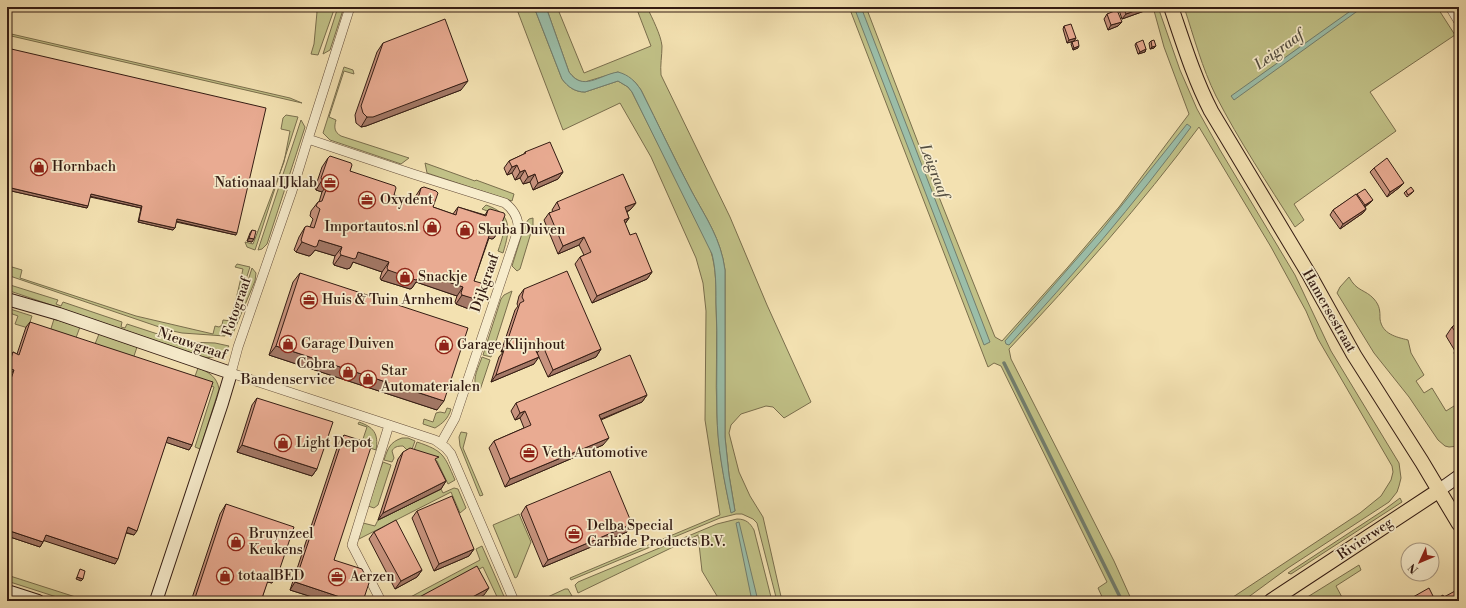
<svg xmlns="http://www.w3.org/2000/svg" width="1466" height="608" font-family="'Libre Bodoni',serif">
  <rect width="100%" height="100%" fill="#f3e1b1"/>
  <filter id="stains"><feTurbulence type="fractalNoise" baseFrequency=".005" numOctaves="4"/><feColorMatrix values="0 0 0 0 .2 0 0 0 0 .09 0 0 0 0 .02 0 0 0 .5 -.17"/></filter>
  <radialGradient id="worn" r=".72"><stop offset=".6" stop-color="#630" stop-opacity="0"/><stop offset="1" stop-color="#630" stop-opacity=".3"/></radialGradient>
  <path fill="#c1c187" stroke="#7a6e4d" d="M314 7H335L318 55 311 54 314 44 317 12 313 10Z
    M338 7H344L330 50 323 54Z
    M516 7H534L562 79C568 87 575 92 585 92L618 81 628 87 632 92 708 243C716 263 716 281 716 303 718 340 715 378 717 416 718 448 724 480 731 512L735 511 729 475 725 437V270C721 239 706 218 692 192 674 158 658 124 641 90L635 82 618 72 585 82C578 82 573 77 569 72L546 7H557L584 73 651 46 636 7H647C652 18 661 35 662 46 662 56 660 65 661 75L730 217 767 305 811 402 784 418 773 407 766 406 741 414 731 425 729 433 739 472 750 496 763 517 782 601H777L757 523 753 519 742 514H736L720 518 571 580 570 578 720 515 705 420 706 311 703 283 696 258 651 157 620 103 563 130Z
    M849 7H866L935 187 995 337 1002 341 1068 267 1119 207 1189 114 1164 47 1153 7H1158L1180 70 1197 109 1220 150 1295 275 1331 351 1399 463 1401 478 1399 486 1397 492 1389 502 1288 568 1243 601H1227L1360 513 1381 496 1391 480 1393 472 1392 466 1318 339 1306 311 1271 247 1199 127C1141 205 1076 278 1009 349L1011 359 1114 561 1132 601H1104L1098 588 1107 582 1001 366 994 363 988 367Z
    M1184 7H1437L1455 35 1370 92 1396 131 1294 204 1304 220 1295 227C1268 184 1239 141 1216 96 1202 68 1194 37 1184 7Z
    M7 33 290 98 302 103 7 35Z
    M344 67 353 70 354 74 344 71 329 117 336 120C334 127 334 132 341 136L409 158 401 164 330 140 323 133Z
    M286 115 298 117 258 241 255 250 247 247 245 242 253 244 284 162 290 131 281 129 283 118Z
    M301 120 305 127 267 244 262 249 258 250Z
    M425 163 475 181 476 180 514 194 512 201 427 173Z
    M486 205C513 214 510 230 503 253L498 251C506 227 510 219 482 209Z
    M533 218V226L520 269 517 271 512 266 525 224 529 219Z
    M237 264 250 267 228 335 226 334 225 336 182 333 168 330 7 275V270L12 267 22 270 20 278 136 316 213 334 215 326 219 327 222 325 223 320 231 321 243 269 235 267Z
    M252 268 256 273 255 281 231 338H230Z
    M1349 277C1357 292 1365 289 1374 299 1380 306 1380 311 1380 319 1382 334 1396 337 1408 340L1411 353 1424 375 1416 381 1424 393 1432 388 1446 411 1454 406 1459 408V446L1449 447 1445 446 1438 440 1409 397 1374 353 1337 293 1340 287Z
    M7 284 58 300 56 304 61 306 63 302 122 322 121 327 125 328 127 324 179 341 178 344 185 346 187 342 215 343 229 346C223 355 214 359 203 357L10 291 7 289Z
    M512 291 491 357 483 355 501 299 504 295Z
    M7 308 32 316 28 328 15 324 18 316 7 312Z
    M54 319 80 327 74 343 49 335Z
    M99 334 137 347 132 362 93 349Z
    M482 357 490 360 480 390C469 383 479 367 482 357Z
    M198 368C209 372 217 377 219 389L200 449 195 447 214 387 194 379Z
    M447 408 451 409C448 419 443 423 435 428L423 424 424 419 433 422 436 413 440 412 445 413Z
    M359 422C373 427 379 433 376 450L361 445 367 427 358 424Z
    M461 432 467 433 463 448 483 495 480 496 460 446 459 437Z
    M402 438H408L415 441 411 452 408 451 403 446C397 446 394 447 392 451L394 458 392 462 384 460C388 448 390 442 402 438Z
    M417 442C444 451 444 455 455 480L448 484 437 461 413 453Z
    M383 462 391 465 378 505 374 508 368 506Z
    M454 488 458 489 466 508 460 513 451 492 357 540 363 523 375 526 378 520 441 489 443 493Z
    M1400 498 1402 502 1291 574 1288 573 1384 510Z
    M519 514 531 542 517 577 515 578 493 525Z
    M737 519C746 519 750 523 754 530L772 601H720L702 571 698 535 578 593 575 585 578 582 717 524Z
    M482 546 506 601H499L483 567 420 601H403L480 560 476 549Z
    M1359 565 1361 570 1336 586 1344 601H1301Z
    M7 575 88 601H69L7 581Z
    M565 589H568L572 596 563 601H539Z"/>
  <path fill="#9bbea9" stroke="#727d6d" d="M534 7H546L569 72C583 92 599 75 618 72 629 75 635 81 641 90 658 124 674 158 692 192 706 218 721 239 725 270V437L729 475 735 511 731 513C724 480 717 446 717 413 716 376 718 339 716 303 716 286 716 270 712 254L632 92 628 87 618 81 585 92C575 92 568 87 562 79Z
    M854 7H861L990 342 984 345Z
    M1356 7H1363L1234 100 1231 96Z
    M1187 124 1191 127C1135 204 1073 275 1009 345L1006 344 1005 341 1102 230Z
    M739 522 758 601H752L736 523Z"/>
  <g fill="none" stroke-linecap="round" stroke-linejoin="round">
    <path stroke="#727d6d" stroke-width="3.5" d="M1004 363 1122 601"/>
    <g stroke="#644d3a" stroke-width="10">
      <path id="street" d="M350 7 308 139 413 174 505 203C514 210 519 218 518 230L455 418 441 443
        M1450 7 1459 22
        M308 139 292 191 238 347 231 373 435 440 446 448 451 454 514 601
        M381 601 352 545 389 425"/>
    </g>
    <g stroke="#341c13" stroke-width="14">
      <path id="secondary" d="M7 299 59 314 231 373 222 403 156 601
        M1438 491 1459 476
        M7 591 38 601"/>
    </g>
    <g stroke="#341c13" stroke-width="16">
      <path id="primary" d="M1171 7C1183 42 1194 78 1211 111L1310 276 1354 355 1422 462 1459 524
        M1271 601 1438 491"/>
    </g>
    <use href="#street" stroke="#f7eccc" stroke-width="9"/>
    <use href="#secondary" stroke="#f7eccc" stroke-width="12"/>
    <use href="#primary" stroke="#f3e1b1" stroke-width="14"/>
  </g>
  <path fill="#c8937e" stroke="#341c13" d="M1118 7H1149L1147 10 1122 19Z
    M1107 14 1122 22 1118 26 1108 30 1104 19Z
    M1064 26 1076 38 1074 41 1067 43 1063 29Z
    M1151 41 1156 46 1154 48 1150 49 1149 43Z
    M1072 42 1078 48 1073 50 1071 44Z
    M383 43 461 90 366 126 361 127 356 123 355 115 377 52Z
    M1136 43 1146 49 1145 52 1138 54 1135 45Z
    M7 48 236 235 176 222 175 228 173 230 138 222 141 208 90 197 87 208 7 190Z
    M525 152 563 172 558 179 533 190 530 182 523 184 520 178 515 180 512 173 507 175 504 168 509 161 524 154Z
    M328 158 350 171 394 195 414 201 415 197 421 188 433 207 453 214 458 207 485 215 488 210 500 228 494 238 492 239 489 238 474 281 477 298 471 307 469 309 456 304 455 302 457 296 416 282 412 288 410 289 381 280 380 278 382 272 353 262 350 268 347 269 334 265 333 263 335 256 315 250 311 255 309 256 296 252 294 250 299 237 305 227H310L313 219 310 216 311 211 318 202H319L322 192 316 190 315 188 322 167Z
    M1374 168 1400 187 1387 197 1370 172Z
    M1406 191H1414L1412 193 1407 197 1404 193Z
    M1357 194 1371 202 1365 207 1366 209 1363 213 1340 229 1330 215 1333 210Z
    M557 202 636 203 630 210 627 212 629 218 625 224 630 235 652 272 647 279 592 303 575 264 580 257 584 255 579 245 558 254 544 220 549 213 553 212 552 210Z
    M252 230V242L247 241 250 233Z
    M300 273 437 410 269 355 293 282Z
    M524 289 601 349 596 357 548 377 537 353 534 364 491 382 499 357 504 351 501 352 515 310 518 306 517 304 519 296Z
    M30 322 192 445 189 450 166 442 134 535 126 533 115 564 44 540 40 547 7 536V386L11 374 7 373V365L9 357 13 352 17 354 26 327Z
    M1459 322V361L1454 353 1455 351 1446 336 1452 327Z
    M647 395 642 402 601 420 603 445 505 487 489 448 494 441 524 428 520 418 515 420 511 411 516 403Z
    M257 398 317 469 312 476 237 452 252 405Z
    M344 435 334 560 363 601H325L290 590 339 442Z
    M403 452 436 462 446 481 441 489 378 520 398 459Z
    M226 504 272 583 267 582 261 601H191L220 514Z
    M526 506 632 524 627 532 543 567 521 514Z
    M417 511 474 549 469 556 434 571 412 518Z
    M374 532 422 570 417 577 395 589 369 539Z"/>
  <path fill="#a37866" stroke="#341c13" d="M1145 7H1149L1147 10 1122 19 1126 14Z
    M1122 22 1118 26 1108 30 1111 25Z
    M1076 38 1074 41 1067 43 1069 40Z
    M1079 46 1078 48 1073 50 1074 48Z
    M1156 46 1154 48 1150 49 1152 47Z
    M1146 49 1145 52 1138 54 1140 52Z
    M468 81 461 90 366 126 361 127 367 117Z
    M517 165 512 173 507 175 512 167Z
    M525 170 520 178 515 180 520 172Z
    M563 172 558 179 533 190 538 183Z
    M535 174 530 182 523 184 528 177Z
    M322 180 329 182 322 192 316 190Z
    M1404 183 1400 187 1387 197 1390 192Z
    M7 187 88 206 87 208 7 190Z
    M91 194 142 206 141 208 89 196Z
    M1373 200 1371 202 1363 208 1365 205Z
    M636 203 630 210 620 214 625 207Z
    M1366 209 1363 213 1340 229 1343 224Z
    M629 218 624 225V220Z
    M177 219 237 233 236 235 175 221Z
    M139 220 175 228 173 230 138 222Z
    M492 227 500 228 494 238 492 239 485 237Z
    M584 237 579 245 558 254 563 246Z
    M249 238 254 239 252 242 247 241Z
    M319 240 342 247 335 256 315 250 311 255 309 256 296 252 302 242Z
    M358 252 389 262 382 272 353 262 350 268 347 269 334 265 341 255Z
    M388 270 420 272 463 287 457 296 416 282 412 288 410 289 381 280Z
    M652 272 647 279 592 303 597 296Z
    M462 295 477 298 471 307 469 309 456 304Z
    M509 343 504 351 501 352 506 345Z
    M276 346 444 401 437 410 269 355Z
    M543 346 537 353 535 349Z
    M601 349 596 357 548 377 553 370Z
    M539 357 534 364 491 382 496 375Z
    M8 368 14 370 11 374 7 373V369Z
    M647 395 642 402 594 422 599 415Z
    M525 411 520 418 515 420 520 413Z
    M168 437 192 445 189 450 165 442Z
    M609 438 603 445 505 487 510 479Z
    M242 445 317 469 312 476 237 452Z
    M446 481 441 489 378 520 383 513Z
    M632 524 627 532 543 567 548 560Z
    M128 527 137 531 134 535 125 532Z
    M7 530 43 542 40 547 7 536Z
    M46 535 118 559 115 564 42 540Z
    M474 549 469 556 434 571 439 564Z
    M422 570 417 577 395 589 401 581Z
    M271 572 278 574 272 583 264 581Z
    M77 577 83 579 81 581 76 579Z
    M295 582 352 601H325L290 590Z
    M489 588 484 595 473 601H465Z"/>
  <path fill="#e9ab92" stroke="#341c13" d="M1123 7H1145L1126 14Z
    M1117 10 1122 22 1111 25 1107 14Z
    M445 19 468 81 373 117H367L363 113 361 106 383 43Z
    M1071 24 1076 38 1069 40 1064 26Z
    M1078 40 1079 46 1074 48 1072 42Z
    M1143 40 1146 49 1140 52 1136 43Z
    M1154 40 1156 46 1152 47 1151 41Z
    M7 48 266 108 237 233 177 219 175 228 139 220 142 206 91 194 88 206 7 187Z
    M550 142 563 172 538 183 535 174 528 177 525 170 520 172 517 165 512 167 509 161 526 153 525 152Z
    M330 156 351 163 352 165 350 171 395 186 396 188 394 195 417 202 421 188 424 187 436 191 438 193 433 207 456 215 458 207 486 216 488 210 490 209 504 213 505 215 500 228 498 229 492 227 474 281 481 283 482 285 477 298 475 299 462 295 461 293 463 287 420 272 418 279 416 280 388 270 387 268 389 262 358 252 356 258 354 259 341 255 340 253 342 247 319 240 317 246 315 247 302 242 301 240 305 227 307 226 314 228 320 209 316 206 318 202 322 201 329 182 322 180 321 178 328 158Z
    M1387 158 1404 183 1390 192 1374 168Z
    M623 174 636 203 625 207 629 218 624 220 630 235 636 233 652 272 597 296 580 257 591 252 584 237 563 246 549 213 560 209 557 202Z
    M1411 187 1414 191 1408 195 1406 191Z
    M1365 189 1373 200 1365 205 1357 194Z
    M1356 194 1366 209 1343 224 1333 210Z
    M252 230 256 231 254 239 249 238Z
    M567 271 601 349 553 370 543 346 535 349 539 357 496 375 504 350 511 347 509 343 506 345 520 303 524 301 522 297 524 289Z
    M300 273 468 328 444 401 276 346Z
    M30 322 213 382 192 445 168 437 137 531 128 527 118 559 46 535 43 542 7 530V391L14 370 8 368 13 352 19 355Z
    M1459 322V337L1452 327Z
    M630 355 647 395 599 415 609 438 510 479 494 441 531 425 525 411 520 413 516 403Z
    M257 398 333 422 317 469 242 445Z
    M344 435 372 444 334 560 362 569 369 583 363 601H352L295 582Z
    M410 448 439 457 435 459 446 481 383 513 403 452Z
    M610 471 632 524 548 560 526 506Z
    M452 496 474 549 439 564 417 511Z
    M226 504 294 527 278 574 271 572 261 601H194Z
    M396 520 422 570 401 581 374 532Z
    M477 566 489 588 465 601H412Z
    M80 569 85 571 83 579 77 577Z
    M1429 588 1435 600 1433 601H1406Z
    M1455 591 1459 598V601H1433L1443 595 1444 597Z"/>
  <defs>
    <g id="shop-ring" transform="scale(0.9)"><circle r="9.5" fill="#f7eccc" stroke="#8f2418" stroke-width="1.5"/><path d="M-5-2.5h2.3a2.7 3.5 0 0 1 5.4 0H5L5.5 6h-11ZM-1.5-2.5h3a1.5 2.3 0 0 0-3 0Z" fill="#8f2418"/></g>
    <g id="office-ring" transform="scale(0.9)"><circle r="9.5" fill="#f7eccc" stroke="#8f2418" stroke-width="1.5"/><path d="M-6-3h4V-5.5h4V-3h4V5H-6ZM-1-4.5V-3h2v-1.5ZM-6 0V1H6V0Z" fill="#8f2418"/></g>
  </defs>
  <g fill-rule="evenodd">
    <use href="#shop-ring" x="39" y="167"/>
    <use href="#office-ring" x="330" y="183"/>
    <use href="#office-ring" x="367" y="200"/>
    <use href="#shop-ring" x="432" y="227"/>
    <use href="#shop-ring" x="465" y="230"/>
    <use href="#shop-ring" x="405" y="277"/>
    <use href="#office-ring" x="309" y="300"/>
    <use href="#shop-ring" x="288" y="344"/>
    <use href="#shop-ring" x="444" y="345"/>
    <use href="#shop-ring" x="348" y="372"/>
    <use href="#shop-ring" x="368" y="379"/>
    <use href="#shop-ring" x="283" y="443"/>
    <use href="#office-ring" x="529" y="453"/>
    <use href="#office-ring" x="574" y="534"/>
    <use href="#shop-ring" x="236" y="542"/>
    <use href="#shop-ring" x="225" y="576"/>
    <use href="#office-ring" x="337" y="577"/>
  </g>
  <g text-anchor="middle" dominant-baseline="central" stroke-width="3.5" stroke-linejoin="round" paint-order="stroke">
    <g font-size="14" fill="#341c13" stroke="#f7eccc" text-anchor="start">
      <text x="52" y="167">Hornbach</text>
      <text x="317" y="183" text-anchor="end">Nationaal IJklab</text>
      <text x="380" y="200">Oxydent</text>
      <text x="419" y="227" text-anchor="end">Importautos.nl</text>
      <text x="478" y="230">Skuba Duiven</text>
      <text x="418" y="277">Snackje</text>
      <text x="322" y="300">Huis &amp; Tuin Arnhem</text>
      <text x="301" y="344">Garage Duiven</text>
      <text x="457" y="345">Garage Klijnhout</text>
      <text x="335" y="364" text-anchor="end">Cobra<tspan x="335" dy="16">Bandenservice</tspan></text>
      <text x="381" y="371">Star<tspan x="381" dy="16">Automaterialen</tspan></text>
      <text x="296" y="443">Light Depot</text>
      <text x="542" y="453">Veth Automotive</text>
      <text x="587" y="526">Delba Special<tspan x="587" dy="16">Carbide Products B.V.</tspan></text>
      <text x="249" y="534">Bruynzeel<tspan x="249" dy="16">Keukens</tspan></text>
      <text x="238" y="576">totaalBED</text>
      <text x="350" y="577">Aerzen</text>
    </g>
    <g font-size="14" fill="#341c13" stroke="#f7eccc">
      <text transform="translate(485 283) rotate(-71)">Dijkgraaf</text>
      <text transform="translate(237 307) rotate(-71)">Fotograaf</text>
      <text transform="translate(1329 311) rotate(60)">Hamersestraat</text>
      <text transform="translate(192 344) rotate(19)">Nieuwgraaf</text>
      <text transform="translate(1365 539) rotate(-34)">Rivierweg</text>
    </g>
    <g font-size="15" font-style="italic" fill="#534d40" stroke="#f7eccc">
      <text transform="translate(1279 50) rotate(-36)">Leigraaf</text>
      <text transform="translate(934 171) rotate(69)">Leigraaf</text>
    </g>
  </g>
  <rect width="1466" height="608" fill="none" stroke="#f3e1b1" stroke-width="24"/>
  <rect x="8" y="8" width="1450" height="592" fill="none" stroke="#341c13" stroke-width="2"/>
  <rect x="12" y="12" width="1442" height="584" fill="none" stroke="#341c13"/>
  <g transform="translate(1420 562) rotate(226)"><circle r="19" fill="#f7eccc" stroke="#a99982"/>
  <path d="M0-3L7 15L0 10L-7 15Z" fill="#8f2418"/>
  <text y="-6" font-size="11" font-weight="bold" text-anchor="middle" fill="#341c13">N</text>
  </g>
  <rect width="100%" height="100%" filter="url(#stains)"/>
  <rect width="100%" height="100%" fill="url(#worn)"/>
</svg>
